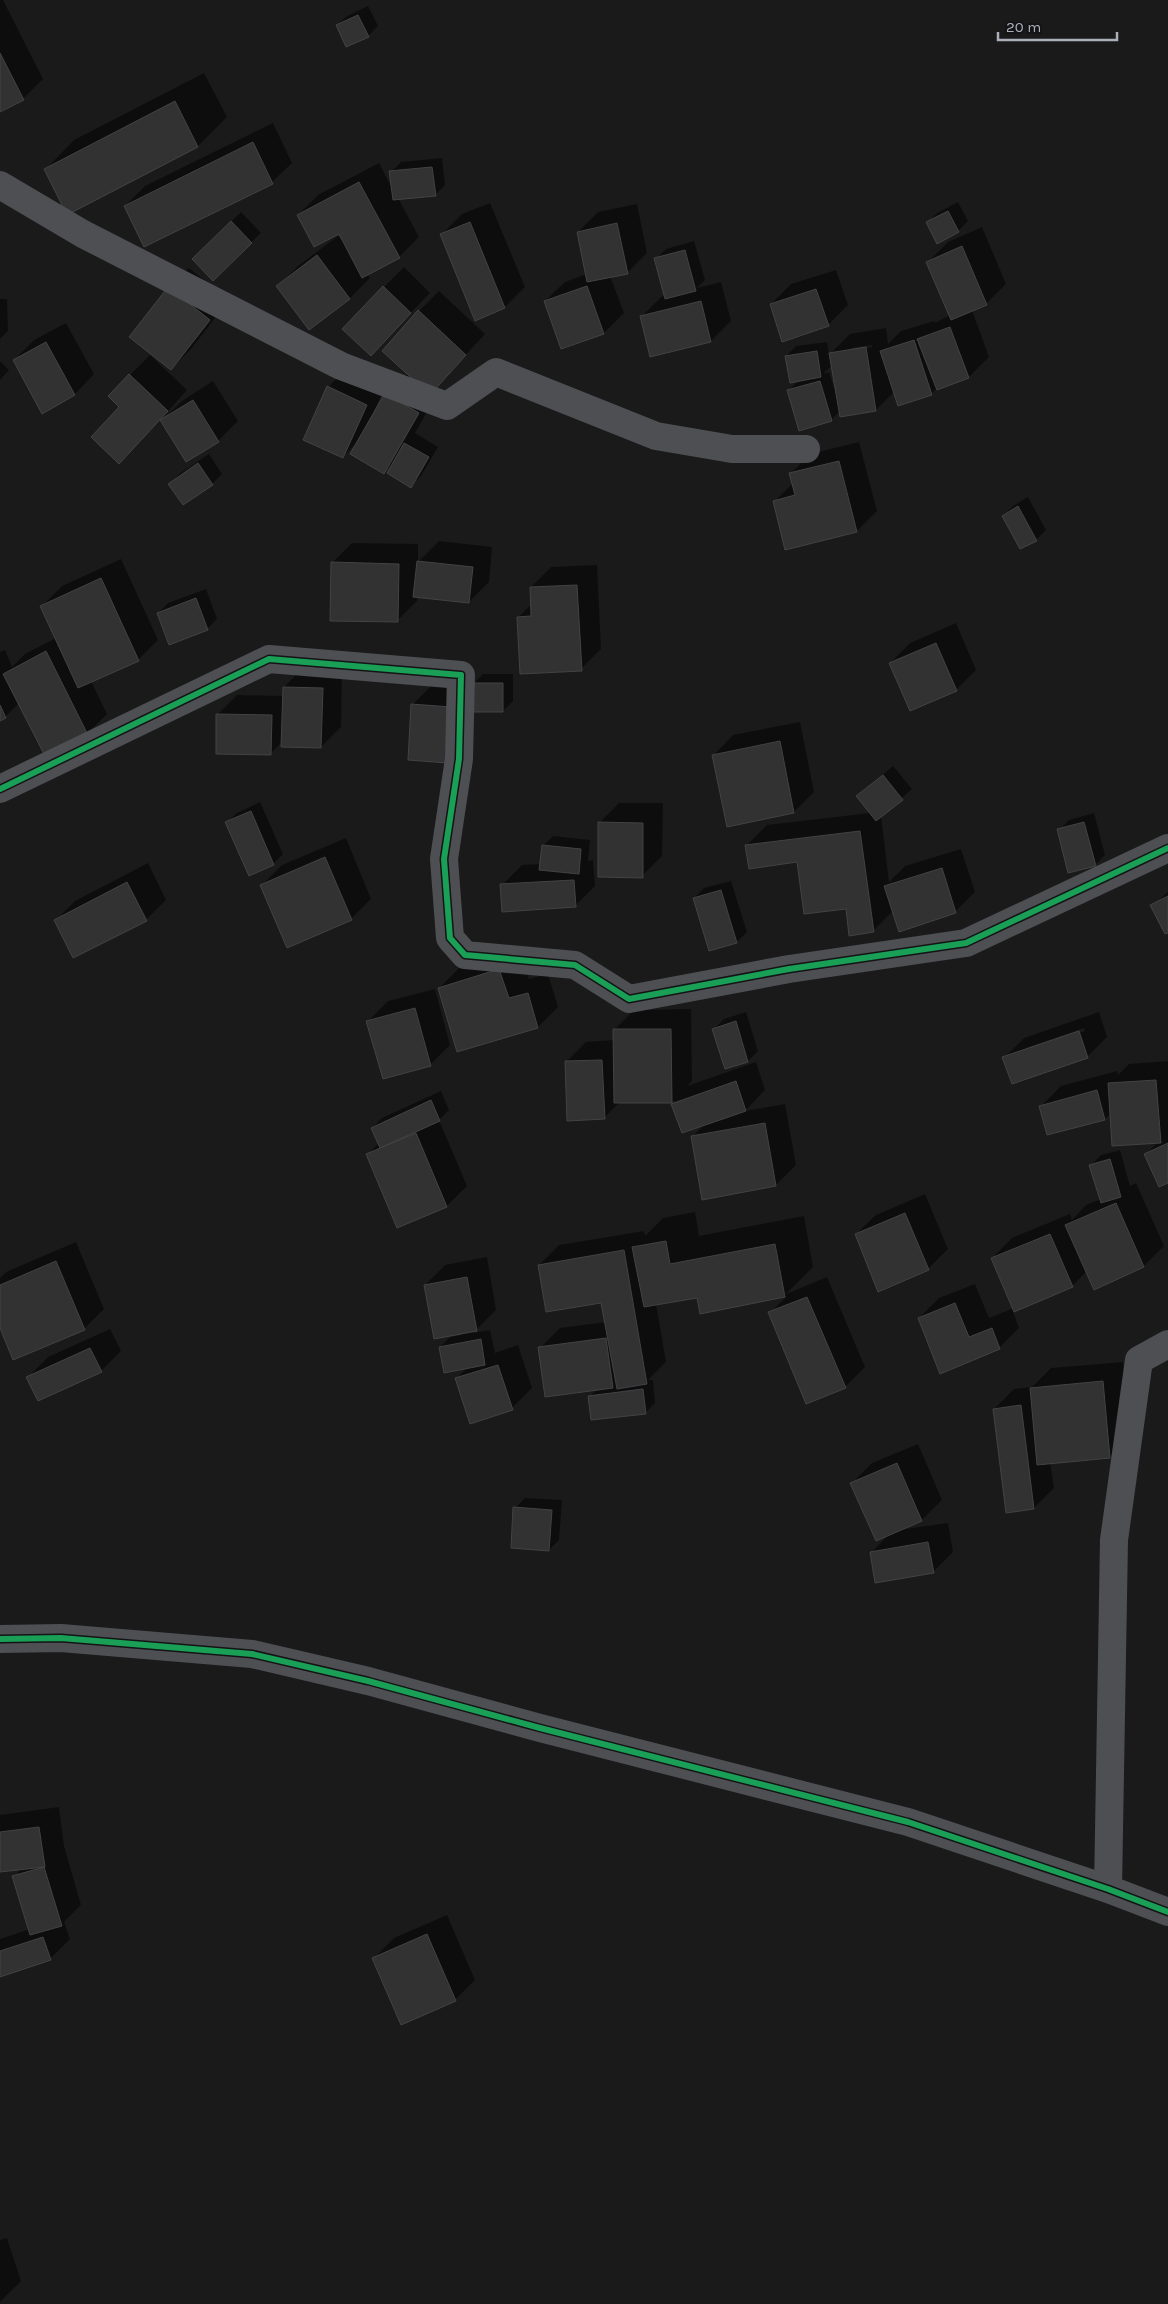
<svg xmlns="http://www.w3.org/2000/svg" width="1168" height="2304" font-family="Karla,sans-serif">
  <rect width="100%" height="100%" fill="#1a1a1a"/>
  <path fill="#0007" fill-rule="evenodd" d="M0 0H3L43 79 23 99 0 111Z
    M368 6 378 26 368 36 337 25 347 16Z
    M204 73 227 117 198 146 68 213 45 170 74 140Z
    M273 123 292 163 272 182 125 206 145 186Z
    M442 158 445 185 435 195 398 198 419 237 399 257 367 274 370 278 350 298 310 329 278 286 298 266 338 236 345 242 340 233 298 215 318 195 379 163 392 188 391 172 401 162Z
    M958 202 968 221 958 231 927 223 937 213Z
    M490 203 525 287 505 307 442 234 462 214Z
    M637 204 647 253 627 273 610 276 624 313 604 333 545 301 565 282 587 274 578 232 598 212Z
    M241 212 261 233 213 279 193 259Z
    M982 227 1006 284 986 304 972 310 989 357 969 377 936 389 931 394 894 392 876 410 840 411 831 420 788 391 799 380 786 356 796 346 827 342 829 355 850 334 886 328 888 344 901 331 934 321 935 323 950 315 928 262 948 242ZM872 345V347L851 351V348ZM832 365 836 390H835L829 372 823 374Z
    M694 241 705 280 697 288 721 282 731 321 711 341 651 356 641 317 661 297 666 295 656 259 666 249Z
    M404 267 430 293 371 354 384 287Z
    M189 268 229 300 191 349 171 369 169 288Z
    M836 270 848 305 828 325 771 304 791 284Z
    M439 291 485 334 433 390 438 393 415 433 438 447 421 476 411 486 392 465 384 472 358 441 343 457 328 387 348 367 386 385 374 411 376 412 386 394 408 373 419 311Z
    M0 299H7L8 331 0 339Z
    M66 323 94 374 75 394 42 412 14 360 34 340Z
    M150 355 187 390 162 418 163 419 182 401 213 381 238 421 218 441 187 460 161 419 121 407 109 396Z
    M0 361 9 370 0 380Z
    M859 442 877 511 857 531 774 502 793 483 790 474 810 454Z
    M209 454 222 474 212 484H170L179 474Z
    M1028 497 1046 530 1036 540 1020 548 1003 516 1013 506Z
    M439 541 492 547 489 582 469 602 417 596V601L397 621 332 563 352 543 418 544V562Z
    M121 559 158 640 138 660 91 681 107 714 87 734 19 703 5 717 0 719V652L5 650 12 667 25 654 56 638 42 606 62 586Z
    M597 565 601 649 581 669 518 617 532 604 531 587 551 567Z
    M206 589 217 619 207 629 158 613 168 603Z
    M956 623 976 670 956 690 890 663 910 643Z
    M304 667 342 668 341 727 321 747 283 741 270 754 217 715 237 695 284 696V687Z
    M483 674H513V701L503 711 473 684Z
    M432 685 470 687 447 762 412 705Z
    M800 722 814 792 794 812 728 825 714 755 733 735Z
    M893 766 912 789 881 816 889 882 905 866 961 849 975 892 955 912 893 911 873 931 798 861 747 845 767 825 870 813 858 796Z
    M260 802 283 854 273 864 227 822 237 813Z
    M619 803H663L662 856 642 876 599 823Z
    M1094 813 1105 855 1095 865 1059 830 1069 820Z
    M553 836 590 840 588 861 593 860 595 886 575 906 502 885 522 865 541 864 543 846Z
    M346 838 371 899 351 919 262 885 282 865Z
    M148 863 166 900 146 920 55 921 75 901Z
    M731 881 747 932 737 942 710 949 694 898 704 888Z
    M1168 892V931L1152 906Z
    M519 950 529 979 548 974 558 1007 538 1027 458 1051 439 988 459 968Z
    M435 989 450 1045 430 1065 368 1021 388 1001Z
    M691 1009 692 1081 687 1086 756 1062 765 1090 745 1111 785 1104 796 1165 776 1185 703 1198 692 1137 705 1124 672 1105 675 1101 620 1102 604 1118 566 1062 586 1042 614 1040V1030L634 1010Z
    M746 1012 758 1051 748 1061 714 1029 724 1019Z
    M1099 1012 1107 1037 1087 1057 1004 1058 1024 1038ZM1084 1028 1085 1031 1026 1051V1048Z
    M1168 1061V1182L1146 1154 1158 1142 1111 1113 1105 1119 1048 1134 1041 1106 1061 1086 1117 1071 1118 1075 1129 1064Z
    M441 1091 449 1110 439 1120 467 1186 447 1206 398 1227 368 1154 379 1143 372 1128 382 1118Z
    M1120 1150 1130 1186 1136 1183 1164 1246 1144 1266 1094 1289 1087 1271 1072 1286 1013 1311 1019 1328 999 1348 941 1372 919 1318 939 1298 975 1284 989 1318 1014 1308 992 1258 1012 1238 1070 1214 1072 1220 1086 1205 1101 1199 1091 1165 1101 1155Z
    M925 1194 948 1249 928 1269 856 1234 876 1215Z
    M695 1212 699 1236 804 1216 813 1267 786 1294 827 1277 865 1367 845 1387 770 1313 787 1296 701 1312 698 1296 656 1304 666 1362 648 1380H653L655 1403 645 1413 590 1396 597 1389 540 1348 560 1328 606 1322 602 1301 539 1265 559 1245 644 1231 645 1236 663 1218Z
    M76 1242 104 1309 84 1329 0 1324V1278L6 1272Z
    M487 1257 496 1310 473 1333 490 1330 495 1353 518 1345 532 1388 512 1408 456 1379 468 1367 440 1347 450 1337 461 1335 460 1333 425 1285 445 1265Z
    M110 1329 121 1351 101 1371 28 1377 48 1357Z
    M1123 1362 1130 1437 1110 1457 1050 1462 1054 1488 1034 1508 994 1409 1014 1389 1032 1387 1051 1368Z
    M918 1444 942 1500 922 1520 898 1530 948 1523 953 1552 933 1572 871 1553 889 1534 852 1483 872 1463Z
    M525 1498 562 1500 559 1540 549 1550 515 1508Z
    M59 1807 64 1846 81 1905 64 1922 70 1939 50 1959 0 1976V1939L30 1929 14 1877 22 1868 0 1871V1815Z
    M447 1915 475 1980 455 2000 374 1958 394 1938Z
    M7 2238 21 2281 0 2302V2240Z"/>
  <path fill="#323232" stroke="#424346" d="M358 15 369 37 346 47 336 25Z
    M0 53 24 100 0 112Z
    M175 101 198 147 67 215 44 169Z
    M253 142 273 184 144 247 124 206Z
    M432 167 436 196 393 200 389 171Z
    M359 182 400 258 362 278 339 234 314 247 297 215Z
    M948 211 959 232 937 244 926 222Z
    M231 221 252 243 213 281 192 259Z
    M470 222 505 308 475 321 440 234Z
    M617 223 628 274 587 282 577 232Z
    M962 246 987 305 951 320 926 262Z
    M685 250 696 291 665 299 654 258Z
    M317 255 350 299 309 330 276 286Z
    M383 286 411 313 371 356 342 329Z
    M587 286 604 334 561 349 544 301Z
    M168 287 210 320 171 370 129 337Z
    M816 289 829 326 782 342 770 304Z
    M701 301 711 342 650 357 640 316Z
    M418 310 466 355 430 395 382 351Z
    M950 327 969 378 937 390 917 339Z
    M914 340 932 395 898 406 880 351Z
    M46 342 75 395 42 414 13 360Z
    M866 347 876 411 840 417 829 353Z
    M817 351 821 377 790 383 785 356Z
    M129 374 168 411 119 464 91 437 119 407 108 396Z
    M820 381 832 421 799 431 787 390Z
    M327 386 367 405 343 458 303 440Z
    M385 393 419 413 384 474 350 454Z
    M193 400 219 442 186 462 160 420Z
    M404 443 429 457 411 488 387 473Z
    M839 461 857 532 785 550 773 501 795 495 789 473Z
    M198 463 213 485 183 505 168 484Z
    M1018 506 1037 541 1020 549 1002 516Z
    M417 561 473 567 469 603 413 597Z
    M331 562 399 564 398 622 330 621Z
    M101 578 139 661 78 688 40 606Z
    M577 585 582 671 520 674 517 617 531 616 530 587Z
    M196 598 208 630 169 645 157 613Z
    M936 643 957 691 910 711 889 663Z
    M46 651 88 735 45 756 3 674Z
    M472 683H503V712H472Z
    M283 687 323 688 321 748 281 747Z
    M411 704 451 707 447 763 408 760Z
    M0 705 6 718 0 721Z
    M216 714 272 715 271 755 216 754Z
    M780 741 794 813 727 827 712 755Z
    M883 775 903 800 876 821 856 796Z
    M251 811 274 865 249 876 225 822Z
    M598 822 643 823V878L598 877Z
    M1084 822 1096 866 1068 873 1057 829Z
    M860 831 874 932 849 936 846 909 804 914 797 862 749 869 745 845Z
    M542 845 581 849 579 874 539 870Z
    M325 857 352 920 287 948 260 885Z
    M942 868 956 913 899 932 884 886Z
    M574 880 576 907 502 912 500 884Z
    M127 882 147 921 73 958 54 920Z
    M721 890 737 943 709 951 693 898Z
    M1168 896V933L1165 934 1150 905Z
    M499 969 509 998 528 993 538 1028 457 1052 438 988Z
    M415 1008 431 1066 383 1079 366 1021Z
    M736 1021 748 1062 725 1069 712 1029Z
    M613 1029H671L672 1103H614Z
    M1079 1031 1088 1058 1012 1084 1002 1057Z
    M602 1060 605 1119 567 1121 565 1061Z
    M1156 1080 1161 1143 1112 1146 1108 1083Z
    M736 1081 746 1111 682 1133 671 1104Z
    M1097 1090 1105 1120 1047 1135 1039 1106Z
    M431 1100 440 1121 380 1148 371 1128Z
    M765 1123 776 1186 702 1200 691 1136Z
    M416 1133 447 1207 397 1228 366 1154Z
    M1168 1143V1183L1159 1187 1144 1154Z
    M1110 1159 1121 1197 1101 1203 1089 1165Z
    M1116 1203 1144 1267 1094 1290 1065 1225Z
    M905 1213 929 1270 878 1292 855 1234Z
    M1050 1234 1073 1287 1014 1312 991 1258Z
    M666 1241 670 1264 775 1244 785 1297 700 1314 697 1298 644 1307 632 1247Z
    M624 1250 647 1384 617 1389 601 1303 546 1312 538 1265Z
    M56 1261 85 1330 13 1360 0 1328V1285Z
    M467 1277 477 1331 434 1339 424 1285Z
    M807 1297 846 1388 806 1404 768 1312Z
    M955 1303 969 1337 992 1328 1000 1349 940 1374 918 1318Z
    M606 1338 613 1388 545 1397 538 1347Z
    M481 1339 485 1365 444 1373 439 1347Z
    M90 1348 102 1372 38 1401 26 1377Z
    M498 1365 513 1410 470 1424 455 1378Z
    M1103 1381 1110 1458 1037 1465 1030 1388Z
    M643 1389 646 1414 591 1420 588 1396Z
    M1021 1405 1034 1509 1006 1513 993 1409Z
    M897 1463 922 1521 876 1541 850 1483Z
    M513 1507 552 1510 549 1551 511 1548Z
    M928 1542 934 1573 875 1583 870 1552Z
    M39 1827 45 1867 0 1872V1832Z
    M44 1867 62 1926 30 1935 12 1876Z
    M427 1934 456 2001 401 2025 372 1958Z
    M43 1937 51 1960 0 1977V1951Z"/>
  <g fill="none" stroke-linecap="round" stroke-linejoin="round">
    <path stroke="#4e4f53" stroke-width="28" d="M0 185 83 234 341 366 447 406 496 372 656 436 732 449H806
      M0 789 269 659 461 675 459 759 444 859 450 938 465 955 575 965 629 999 789 969 966 943 1168 848
      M0 1639 61 1638 252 1654 368 1681 540 1728 908 1822 1108 1889 1168 1912
      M1108 1889 1114 1540 1139 1360 1168 1344"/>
    <g stroke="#141416" stroke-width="9">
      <path id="cycleway" d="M0 789 269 659 461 675 459 759 444 859 450 938 465 955 575 965 629 999 789 969 966 943 1168 848
        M0 1639 61 1638 252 1654 368 1681 540 1728 908 1822 1108 1889 1168 1912"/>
    </g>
    <use href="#cycleway" stroke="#1a9f57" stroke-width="6"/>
  </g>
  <path d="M998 32v8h119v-8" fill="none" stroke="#abafba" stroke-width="2.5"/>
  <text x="1006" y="32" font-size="15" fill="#abafba" stroke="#141416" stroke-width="4" paint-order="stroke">20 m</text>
</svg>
